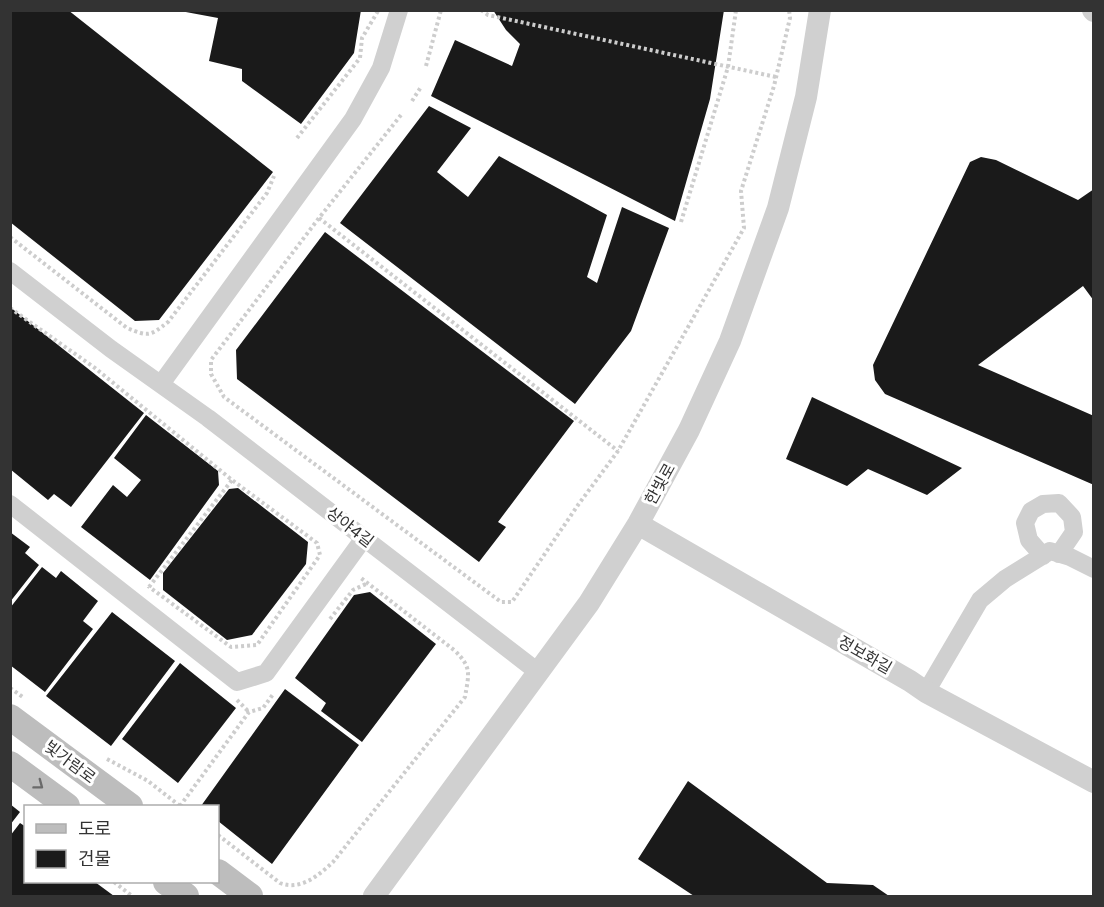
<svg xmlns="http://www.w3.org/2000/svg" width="1104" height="907" font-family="Poppins,'Noto Sans KR',sans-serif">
  <rect width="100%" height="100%" fill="#fff"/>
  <path fill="#1a1a1a" d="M10 10H68L273 172 159 320 135 321 10 222Z
    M175 10H361L354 53 301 124 242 81V69L209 61 218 18Z
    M493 10H724L710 99 675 221 431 96 455 40 512 66 520 44 506 30Z
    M429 106 471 128 437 172 468 197 499 156 607 215 587 277 597 283 622 207 669 228 631 331 575 404 340 223Z
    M981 157 996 160 1078 200 1094 189V301L1083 286 978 365 1094 416V485L885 394 875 380 873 365 970 162Z
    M325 232 574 421 498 522 506 527 479 562 237 379 236 350Z
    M10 307 144 413 71 507 54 494 48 500 10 469Z
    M812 397 962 468 927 495 868 469 847 486 786 459Z
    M146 415 218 471 219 485 150 580 81 527 113 485 127 497 141 480 114 458Z
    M238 488 308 542 306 564 252 635 227 640 163 590V573L229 489Z
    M10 532 30 547 25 553 39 565 10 602Z
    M42 567 56 578 61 571 98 601 83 621 93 629 45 692 10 665V608Z
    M370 592 436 644 362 742 321 711 326 703 295 678 354 595Z
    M112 612 175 661 111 746 46 696Z
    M180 663 236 708 178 783 122 739Z
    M285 689 359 745 272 864 218 821V806H201Z
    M688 781 827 883 873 885 889 896H694L638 859Z
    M10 804 20 812 10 825Z
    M20 823 26 827V882H95L114 896H10V836Z"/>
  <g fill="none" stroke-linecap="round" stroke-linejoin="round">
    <path stroke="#cdcdcd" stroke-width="4" stroke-dasharray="3 3" stroke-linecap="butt" d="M481 10 488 15 776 77
      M426 66 441 10
      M412 101 421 87
      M401 115 319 218 211 360V374L224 397 501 602H512L578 505 618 451 744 228 741 191 774 86 790 18 789 10
      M297 138 360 58 362 38 378 11
      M319 218 618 451
      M681 222 728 67 736 10
      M10 237 127 328C149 337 150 336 168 322L267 193 274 176
      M10 308 95 368 232 480 317 543 320 555 257 645 231 647 148 586
      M149 587 232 480
      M330 619 353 590 368 583
      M10 688 24 698
      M237 700 249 712
      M107 759 148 781 180 806
      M180 806 249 712 263 708 274 693
      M218 835 280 883C301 891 319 875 333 862L465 697C469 673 472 667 454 650L361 578
      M114 882 132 896"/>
    <path stroke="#d0d0d0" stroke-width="18" d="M10 271 111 349 208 418 538 672
      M161 384 353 119 381 68 399 10
      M10 504 237 682 266 673 364 538
      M1043 556 1029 540 1025 523 1031 511 1043 504 1059 503 1072 517 1074 532 1059 554
      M926 692 980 600 1005 579 1050 551 1070 557 1094 569"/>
    <path stroke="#d0d0d0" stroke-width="22" d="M1093 10 1094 11
      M638 524 910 681 926 692 1094 782
      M374 896 589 603 638 524 689 430 730 341 778 208 806 97 820 10"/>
    <path stroke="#bdbdbd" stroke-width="26" d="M10 717 130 806
      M10 764 67 806
      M218 872 250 896
      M166 882 186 896"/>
  </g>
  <defs><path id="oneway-chevron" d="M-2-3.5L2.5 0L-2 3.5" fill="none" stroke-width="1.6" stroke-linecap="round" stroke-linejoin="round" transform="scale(1.5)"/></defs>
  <use stroke="#6a6a6a" href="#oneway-chevron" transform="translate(39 785) rotate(37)"/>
  <g text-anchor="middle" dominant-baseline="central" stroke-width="6" stroke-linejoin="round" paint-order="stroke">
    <g font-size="16" fill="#333" stroke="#fff">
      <text transform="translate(660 484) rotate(-61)">한빛로</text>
      <text transform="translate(350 527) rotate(38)">상야4길</text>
      <text transform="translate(865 655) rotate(30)">정보화길</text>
      <text transform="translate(70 762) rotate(37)">빛가람로</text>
    </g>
  </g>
  <rect width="1104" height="907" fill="none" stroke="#333333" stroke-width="24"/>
  <rect x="24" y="805" width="195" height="78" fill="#ffffff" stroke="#adadad" stroke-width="1.5"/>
  <rect x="36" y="824" width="30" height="9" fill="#bdbdbd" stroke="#adadad" stroke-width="1.5"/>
  <text x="78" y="835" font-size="18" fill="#333333">도로</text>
  <rect x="36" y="850" width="30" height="18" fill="#1a1a1a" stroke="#adadad" stroke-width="1.5"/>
  <text x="78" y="865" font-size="18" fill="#333333">건물</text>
</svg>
